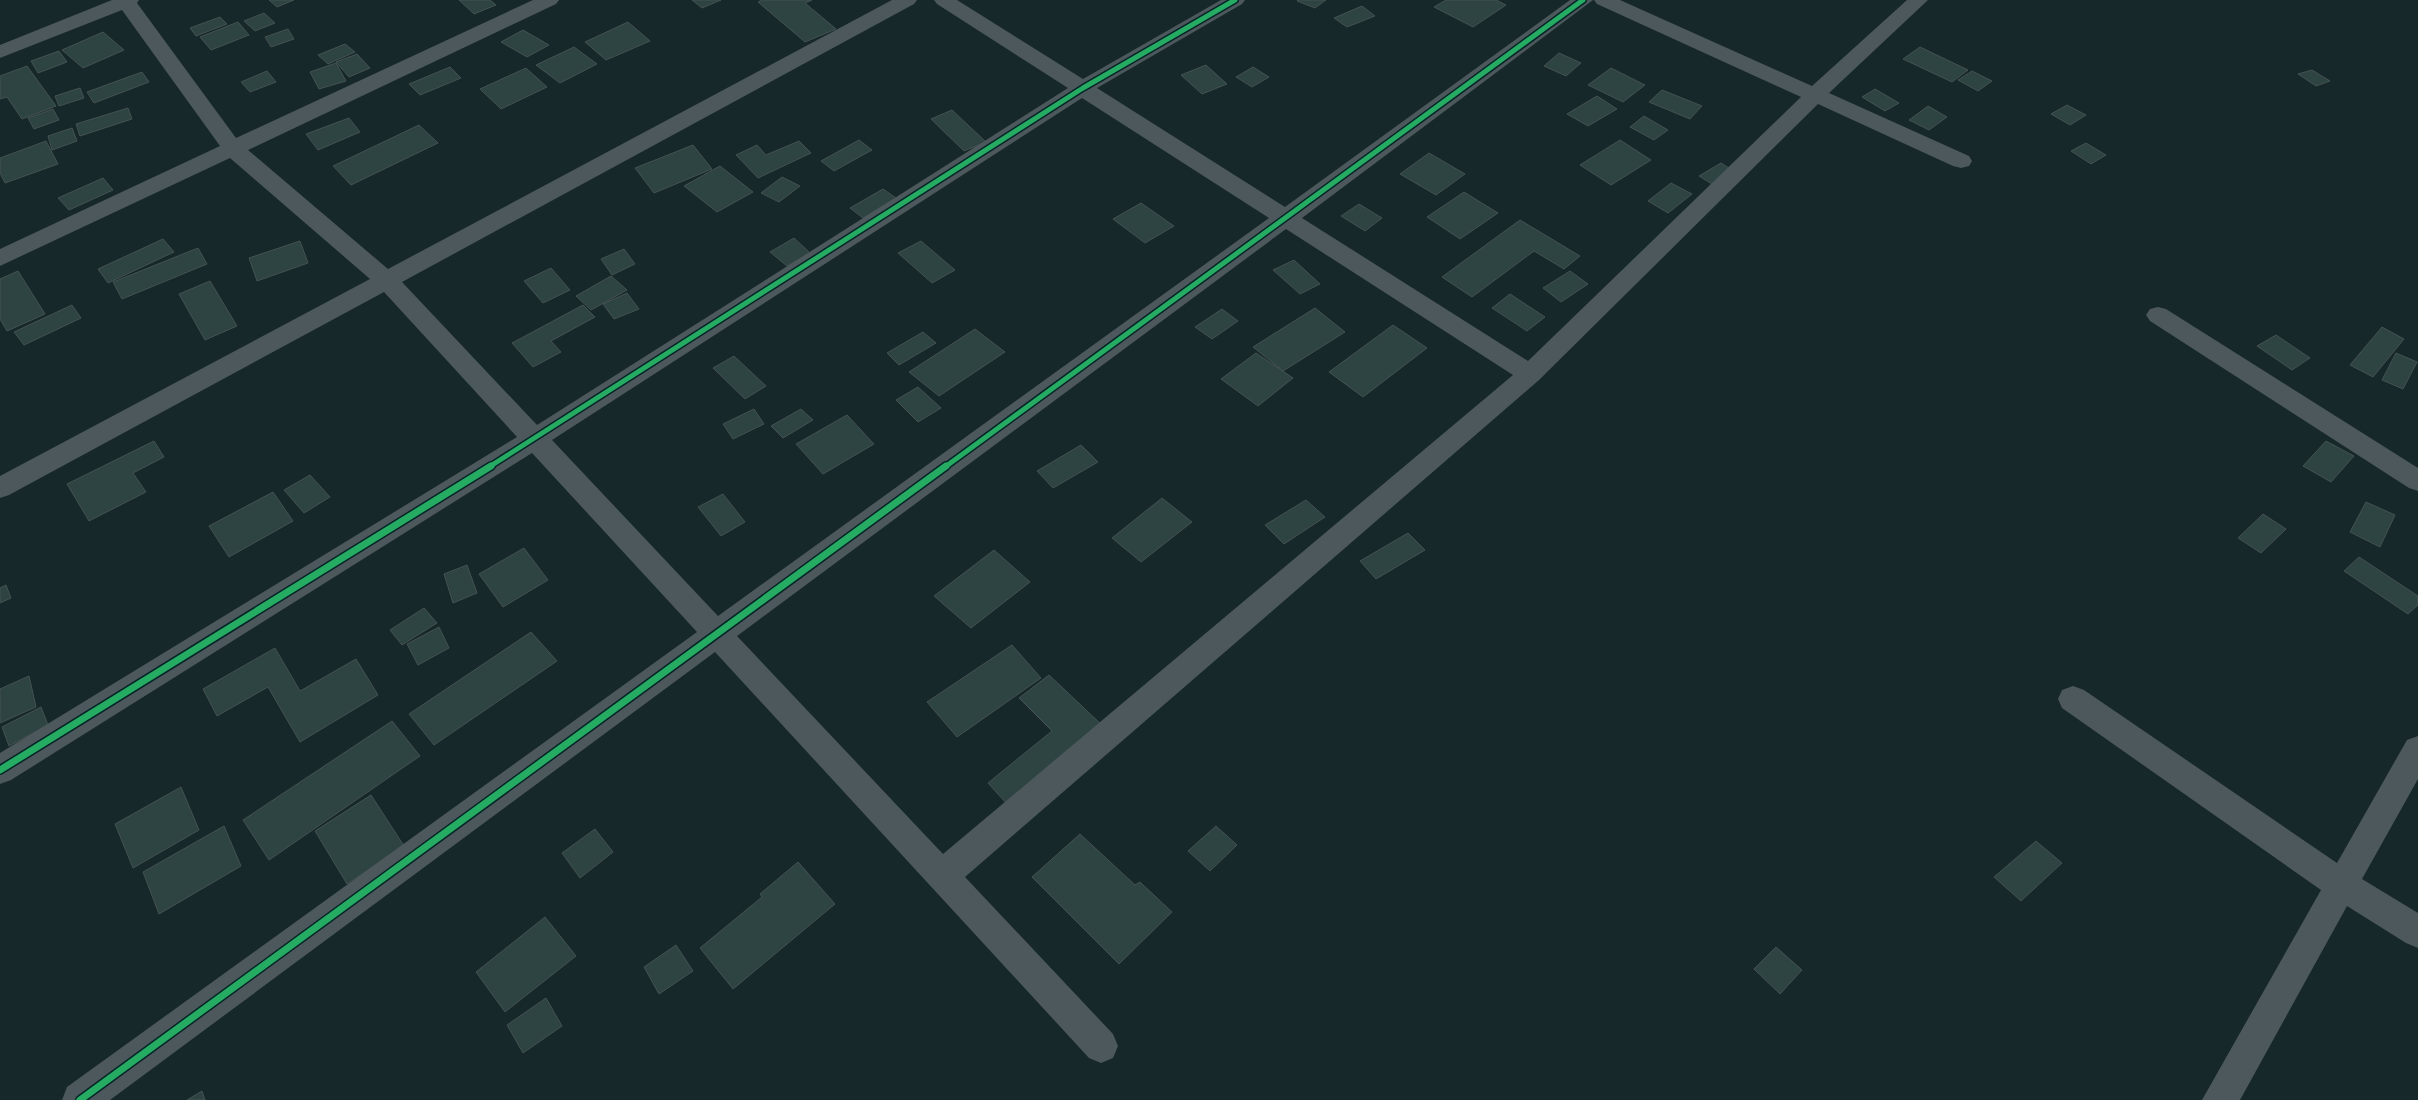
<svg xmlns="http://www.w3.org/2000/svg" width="2418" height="1100" font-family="Jost,sans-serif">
  <rect width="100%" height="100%" fill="#162829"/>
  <path fill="#2e4442" stroke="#455251" d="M269 0H294L277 7Z
    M459 0H490L496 5 474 14Z
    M692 0H721L702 8Z
    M762 0H812L805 3 836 29 805 42 758 2Z
    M1298 0H1326L1315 8 1297 1Z
    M1446 0H1496L1506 5 1473 27 1434 7Z
    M1362 6 1375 16 1347 27 1334 18Z
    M264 13 275 23 255 31 244 21Z
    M220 17 227 24 196 36 190 28Z
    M238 22 249 35 211 50 200 37Z
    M628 22 650 41 606 60 585 42Z
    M288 29 294 39 271 47 265 37Z
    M523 30 549 45 527 57 501 42Z
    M103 32 124 50 83 68 62 50Z
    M345 44 355 52 328 64 318 55Z
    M574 47 597 64 560 83 536 65Z
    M1920 47 1968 70 1952 82 1903 59Z
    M59 51 67 62 38 73 31 61Z
    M1559 53 1581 63 1566 76 1544 66Z
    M357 54 370 68 349 77 336 62Z
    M336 63 346 81 319 89 310 72Z
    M1206 65 1227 84 1202 94 1181 75Z
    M27 66 56 106 22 119 7 97 0 99V76Z
    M450 67 461 78 420 95 409 84Z
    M1253 67 1269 77 1252 87 1236 77Z
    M526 68 547 87 501 109 480 89Z
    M1611 68 1645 85 1623 102 1588 85Z
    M2312 70 2330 81 2316 86 2298 74Z
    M267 71 276 82 250 92 241 82Z
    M1972 71 1992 81 1978 91 1958 80Z
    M142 72 149 82 94 103 87 92Z
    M80 88 84 98 59 106 55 96Z
    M1875 89 1899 103 1885 111 1862 97Z
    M1662 90 1702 106 1690 119 1649 102Z
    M1597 96 1617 109 1588 126 1567 114Z
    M2067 105 2086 115 2070 125 2051 114Z
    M1928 106 1947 117 1929 130 1909 120Z
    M128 108 132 119 80 136 76 124Z
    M53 109 59 120 34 129 28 118Z
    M952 110 986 142 964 151 931 119Z
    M1644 116 1668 130 1654 140 1630 127Z
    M349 118 360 132 318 150 306 134Z
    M419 125 438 143 351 185 333 166Z
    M72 128 77 141 52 150 48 136Z
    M859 140 872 150 834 171 821 161Z
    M1620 140 1651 160 1611 185 1580 165Z
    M46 141 58 164 5 183 0 173V158Z
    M799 141 811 153 758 178 736 155 757 145 766 155Z
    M2086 143 2106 155 2091 164 2071 151Z
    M693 145 712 169 654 193 635 168Z
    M1429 153 1465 174 1436 195 1400 174Z
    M1721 163 1737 173 1715 186 1699 176Z
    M720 166 753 192 717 212 684 186Z
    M782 177 800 186 779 202 761 193Z
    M103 178 113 190 69 210 58 198Z
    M1671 183 1692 194 1668 213 1648 201Z
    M883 189 896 198 863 218 850 208Z
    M1464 192 1498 213 1460 239 1427 217Z
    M1141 203 1174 226 1145 243 1113 219Z
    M1359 204 1382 218 1365 231 1341 216Z
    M1520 220 1580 256 1564 269 1534 251 1472 297 1442 277Z
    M794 238 810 253 787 266 770 252Z
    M163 239 174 252 108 283 98 269Z
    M300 241 308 263 257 281 249 258Z
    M921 241 955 270 932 283 898 253Z
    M198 248 207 264 122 299 113 282Z
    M624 249 635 264 612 275 601 259Z
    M1294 260 1320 284 1300 294 1273 270Z
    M551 268 570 290 543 303 524 281Z
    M18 271 45 314 7 331 0 319V279Z
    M1570 271 1588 284 1561 302 1543 288Z
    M611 276 627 290 591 310 576 296Z
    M210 281 237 326 205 340 179 294Z
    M627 293 639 309 614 319 603 304Z
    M1510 294 1545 317 1527 331 1492 308Z
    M72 305 81 318 24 345 14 332Z
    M583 305 595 317 551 341 561 352 533 367 512 343Z
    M1315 308 1345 332 1283 371 1253 347Z
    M1222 309 1238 321 1212 339 1195 327Z
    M1393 325 1427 348 1363 397 1329 372Z
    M2382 327 2404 339 2373 377 2350 365Z
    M975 329 1005 352 939 396 909 372Z
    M923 332 936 343 899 365 887 353Z
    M2276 335 2310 358 2292 370 2257 346Z
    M1256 353 1293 378 1258 406 1221 379Z
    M2396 353 2417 362 2403 389 2382 380Z
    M734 356 766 386 745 399 713 368Z
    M918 387 941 408 918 422 896 400Z
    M754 409 764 424 733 439 723 424Z
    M801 409 813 420 783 438 771 426Z
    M847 415 874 444 823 474 796 444Z
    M154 441 164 457 133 473 146 492 89 521 67 484Z
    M2326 441 2354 456 2331 482 2303 466Z
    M1081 445 1098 462 1053 488 1037 471Z
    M310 475 330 497 304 513 284 490Z
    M273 492 293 521 229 557 209 526Z
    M723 494 745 522 721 536 698 507Z
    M1162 498 1192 522 1141 562 1112 538Z
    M1306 500 1325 517 1284 544 1265 525Z
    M2366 502 2395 515 2380 547 2350 532Z
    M2263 514 2286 529 2261 553 2238 538Z
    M1408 533 1425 550 1376 579 1360 561Z
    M524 548 548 580 503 607 479 574Z
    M994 550 1030 582 971 628 934 596Z
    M2359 557 2418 596V605L2408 614 2344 571Z
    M467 565 477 593 453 603 444 574Z
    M6 585 11 598 0 603V588Z
    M424 608 437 623 402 645 390 630Z
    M439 627 449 648 418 665 407 644Z
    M531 632 557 661 434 745 409 714Z
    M1012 645 1041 678 957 737 927 702Z
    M275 648 300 691 356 659 378 695 300 742 268 687 217 716 203 689Z
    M1049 675 1103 726 1007 804 988 783 1052 731 1019 698Z
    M29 676 36 707 0 723V689Z
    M41 707 48 725 9 746 2 727Z
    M392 721 420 756 269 860 243 820Z
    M181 787 199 830 133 868 115 824Z
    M371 795 404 846 347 884 315 831Z
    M224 826 241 866 159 914 143 872Z
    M1216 826 1237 845 1210 871 1188 851Z
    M595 829 613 852 580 878 562 853Z
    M1080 834 1135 885 1140 882 1172 912 1119 964 1032 877Z
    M2036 841 2062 863 2021 901 1994 877Z
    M798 862 835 904 733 989 700 948 762 897 760 894Z
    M545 917 576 956 505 1012 476 972Z
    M676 945 693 971 659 994 644 967Z
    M1776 947 1802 970 1780 994 1754 969Z
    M546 998 562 1026 523 1053 507 1025Z
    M202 1091 205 1100H187Z"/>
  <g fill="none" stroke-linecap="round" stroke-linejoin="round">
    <path fill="#4d585c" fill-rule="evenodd" d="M112 0H139L137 3 236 138 533 0H559L556 4 248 150 388 269 892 0H917L914 4 402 282 537 425 1068 88 937 4 934 0H957L1083 79 1221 0H1245L1242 4 1097 88 1285 207 1570 0H1593L1302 218 1528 361 1801 97 1597 4 1594 0H1620L1812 86 1907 0H1928L1829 93 1969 156 1972 161 1969 166 1961 168 1953 166 1818 104 1539 380 965 877 1113 1034 1118 1046 1113 1058 1101 1063 1089 1058 715 652 110 1100H62L67 1087 697 632 532 453 11 780 0 784V753L517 437 384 292 9 495 0 498V476L370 279 230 158 0 266V249L220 146 122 10 0 58V45ZM1082 98 1269 218 718 616 552 440ZM1286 229 1513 375 943 854 737 636Z
      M2158 307 2166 309 2418 468V491L2409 488 2150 321 2146 315 2150 309Z
      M2073 686 2084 690 2337 863 2407 740 2418 736V779L2362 879 2418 913V948L2406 943 2347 906 2240 1100H2202L2321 890 2062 708 2058 699 2062 690Z"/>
    <g stroke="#042427" stroke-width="8">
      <path id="cycleway-far1" d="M489 467 1083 88 1235 0
        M945 467 1583 0"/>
    </g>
    <g stroke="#042427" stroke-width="10">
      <path id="cycleway" d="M0 770 491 466
        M80 1100 946 466"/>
    </g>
    <use href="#cycleway-far1" stroke="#26ab63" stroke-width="5"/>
    <use href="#cycleway" stroke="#26ab63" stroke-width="7"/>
  </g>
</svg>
